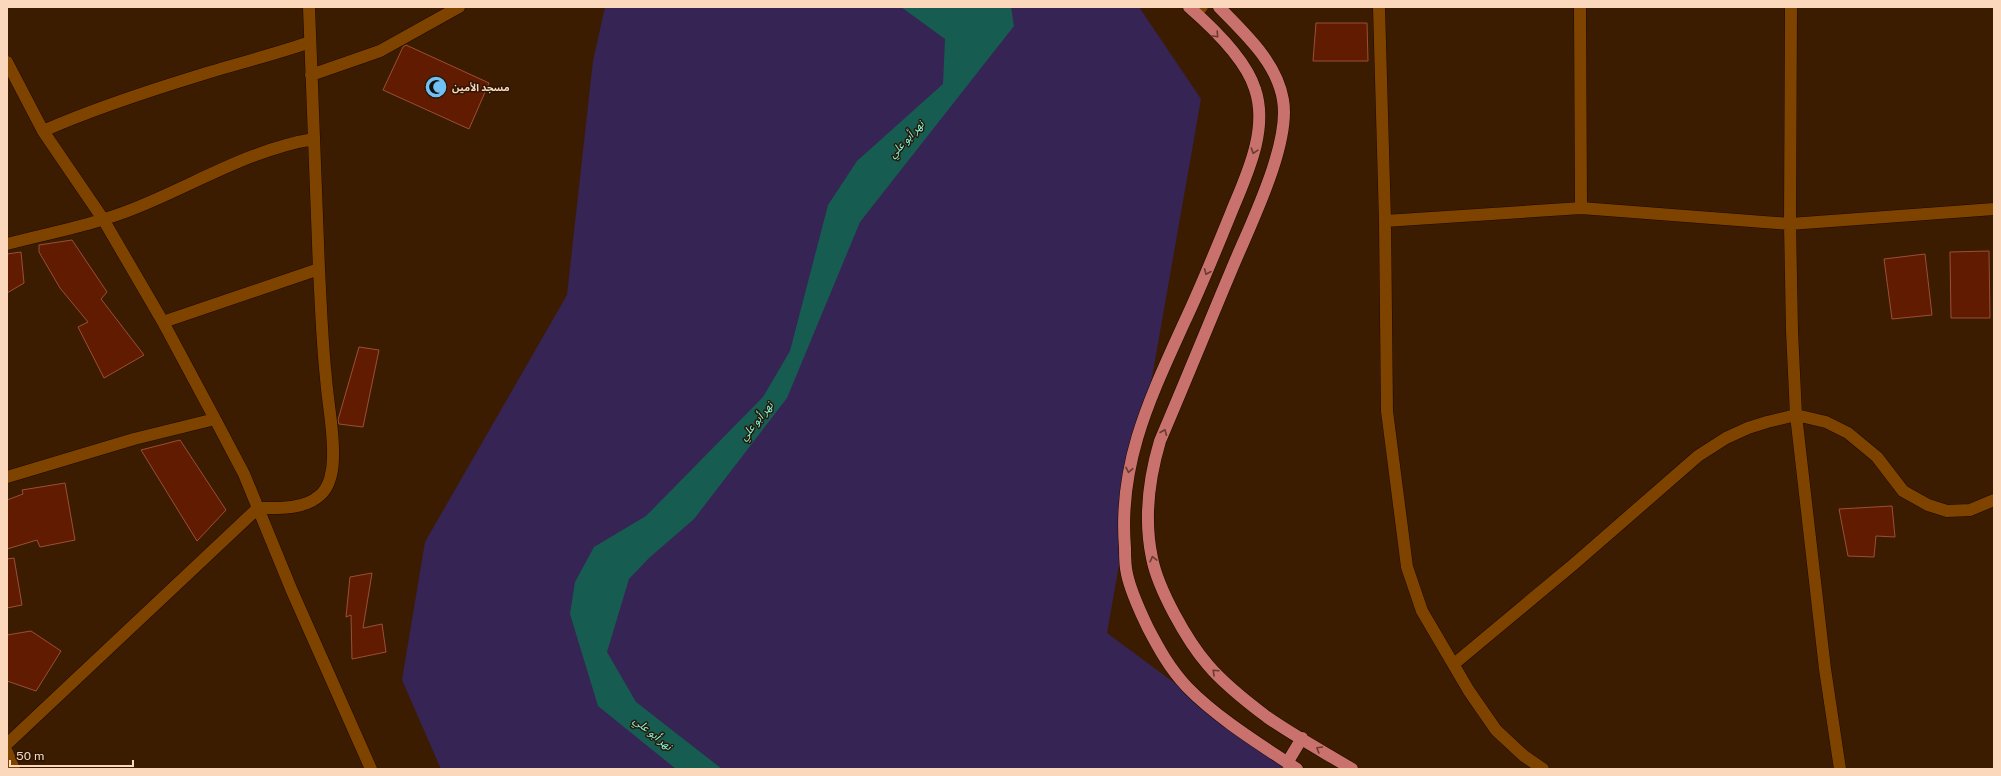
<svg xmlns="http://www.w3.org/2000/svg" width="2001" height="776" font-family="'Public Sans','Noto Sans Arabic',sans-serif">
  <rect width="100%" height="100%" fill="#3c1c00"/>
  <path fill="#362454" d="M605 7H1139L1201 99 1107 633 1291 769H441L402 680 425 542 567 295 593 61Z"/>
  <path fill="#175c50" d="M901 7H1011L1014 26 860 222 787 398 694 519 649 558 629 579 607 652 636 702 722 769H676L598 706 570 614 575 582 594 547 646 516 763 397 790 351 828 205 857 161 943 84 945 39Z"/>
  <path fill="#611b00" stroke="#9a4f36" d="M1316 23H1367L1368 61H1313Z
    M406 45 489 83 469 129 383 90 403 47Z
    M72 240 107 292 101 299 144 355 104 378 78 327 88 322 60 288 39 252V245Z
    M1989 251 1990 318H1951L1950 252Z
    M21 252 24 283 7 293V254Z
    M1925 254 1932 315 1892 319 1884 259Z
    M359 347 379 350 363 427 339 424 338 420Z
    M180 440 226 510 197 541 141 450Z
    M65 483 75 540 40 547 37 540 7 549V500L23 494 22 490Z
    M1892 506 1895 537 1876 536 1874 557 1848 556 1839 509Z
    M14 558 22 605 7 608V559Z
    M372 573 363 628 382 624 386 652 352 659 351 615 346 617 350 577Z
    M31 631 61 651 36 691 7 681V635Z"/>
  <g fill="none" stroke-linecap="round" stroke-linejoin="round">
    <g stroke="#1c0900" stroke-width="13">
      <path id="minor" d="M309 7 319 269
        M1379 7 1385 221 1387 411 1407 567 1422 611 1469 691 1496 730 1524 756 1543 769
        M1580 7 1581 208
        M1791 7 1790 224 1792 331 1796 415 1825 669 1840 769
        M1196 13 1202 7
        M7 62 43 131 103 219 163 322 215 419 244 474 292 591 371 769
        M311 75 380 51 459 7
        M43 131C93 109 145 92 197 76 235 64 273 55 310 42
        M1385 221 1581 208 1790 224 1994 209
        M7 244C49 233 93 225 133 209 192 186 250 149 314 139
        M7 477 134 439 215 419
        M1454 664 1574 564 1698 456 1726 438 1748 428 1767 422 1796 415 1826 422 1848 433 1877 457 1903 491 1928 505 1947 511 1970 510 1994 500
        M7 744 258 508C277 508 303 510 319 496 330 488 333 470 333 457 334 431 328 405 326 378 322 342 321 306 319 269L163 322
        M7 752 14 769"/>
    </g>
    <g stroke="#1c0900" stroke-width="13">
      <path id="major" d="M1189 7C1212 27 1246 60 1255 89 1269 130 1246 176 1231 213 1216 250 1201 287 1184 323 1150 398 1118 463 1125 548 1125 556 1125 566 1127 574 1131 593 1140 611 1148 628 1159 649 1170 669 1187 687 1217 718 1261 745 1297 769
        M1219 7C1244 33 1277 62 1283 100 1291 145 1249 227 1231 271 1207 328 1184 385 1160 441 1149 478 1144 520 1152 558 1158 589 1187 641 1208 665 1224 684 1247 702 1267 717 1294 736 1324 752 1352 769
        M1287 763 1302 738"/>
    </g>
    <use href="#minor" stroke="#7f4300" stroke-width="12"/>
    <use href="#major" stroke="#c9726d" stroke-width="12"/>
  </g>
  <defs><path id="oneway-chevron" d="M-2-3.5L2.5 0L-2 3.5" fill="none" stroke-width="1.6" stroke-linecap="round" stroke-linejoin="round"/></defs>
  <g stroke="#6a3b2f">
    <use href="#oneway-chevron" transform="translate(1216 35) rotate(47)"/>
    <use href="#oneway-chevron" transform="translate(1254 151) rotate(108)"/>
    <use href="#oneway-chevron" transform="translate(1207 272) rotate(113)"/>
    <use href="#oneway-chevron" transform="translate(1164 432) rotate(-67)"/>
    <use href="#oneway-chevron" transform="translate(1129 470) rotate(101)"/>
    <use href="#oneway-chevron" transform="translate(1153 559) rotate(-104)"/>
    <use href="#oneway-chevron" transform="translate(1215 672) rotate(-137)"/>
    <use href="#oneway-chevron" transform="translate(1319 749) rotate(-149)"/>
  </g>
  <defs>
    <g id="mosque-disc" transform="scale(1.15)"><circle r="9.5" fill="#72c1f5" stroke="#2b1605"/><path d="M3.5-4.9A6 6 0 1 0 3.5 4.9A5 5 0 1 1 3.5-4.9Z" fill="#111"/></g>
  </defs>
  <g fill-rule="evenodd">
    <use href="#mosque-disc" x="436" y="87"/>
  </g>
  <g text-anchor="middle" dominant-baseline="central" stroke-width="3" stroke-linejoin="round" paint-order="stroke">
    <g font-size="10" font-weight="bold" fill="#fbd7bc" stroke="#2b1605" text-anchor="start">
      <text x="452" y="87">مسجد الأمين</text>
    </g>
    <g font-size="11" font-style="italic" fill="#7ffae2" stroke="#2b1605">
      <text transform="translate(906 139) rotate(-47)">نهر أبو علي</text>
      <text transform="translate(756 421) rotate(-51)">نهر أبو علي</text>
      <text transform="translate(653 733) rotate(39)">نهر أبو علي</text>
    </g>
  </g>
  <rect width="2001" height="776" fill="none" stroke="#fbd7bc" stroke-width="16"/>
  <path d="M10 760v6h123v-6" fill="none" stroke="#fbd7bc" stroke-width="2"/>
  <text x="16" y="760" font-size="12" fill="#fbd7bc" stroke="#2b1605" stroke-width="3" paint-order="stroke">50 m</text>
</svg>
